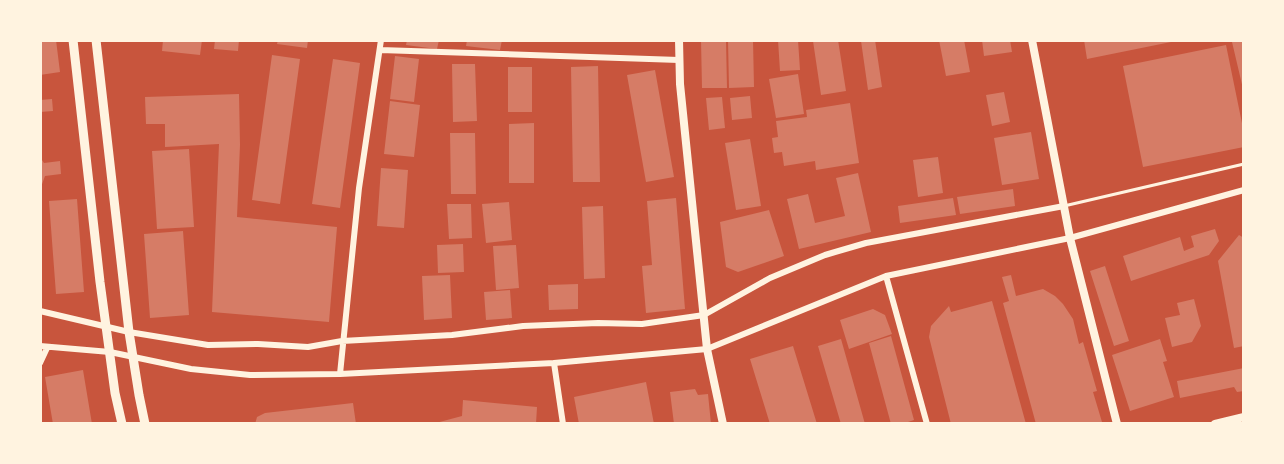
<svg xmlns="http://www.w3.org/2000/svg" width="1284" height="464" font-family="Roboto,sans-serif">
  <rect width="100%" height="100%" fill="#c8553d"/>
  <path fill="#d67c66" d="M40 40H56L60 72 40 75Z
    M163 40H202L200 55 162 51Z
    M215 40H239L238 51 214 49Z
    M278 40H308L307 48 277 44Z
    M407 40H439L437 49 406 45Z
    M467 40H502L500 50 466 46Z
    M701 40H726L727 88H702Z
    M728 40H753L754 87 729 88Z
    M778 40H798L800 70 780 71Z
    M819 40H838L846 91 821 95 813 41Z
    M865 40H875L882 87 868 90 861 41Z
    M939 40H964L970 72 946 76Z
    M982 40H1010L1012 52 984 56Z
    M1084 40H1171V42L1087 59Z
    M1238 40H1244V93L1232 42Z
    M1226 45 1244 133V147L1143 167 1123 66Z
    M272 55 300 59 280 204 252 200Z
    M395 56 419 59 414 102 390 99Z
    M333 59 360 63 340 208 312 204Z
    M452 64H475L477 121 453 122Z
    M598 66 600 182H573L571 67Z
    M508 67H532V112H508Z
    M655 70 674 177 646 182 627 75Z
    M798 74 804 114 776 118 769 79Z
    M1004 92 1010 122 992 126 986 95Z
    M239 94 240 145 237 217 337 227 329 322 212 312 219 144 165 147V124H146L145 97Z
    M750 96 752 118 732 120 730 98Z
    M722 97 725 128 709 130 706 98Z
    M52 99 53 111 40 112V100Z
    M390 101 420 105 414 157 384 154Z
    M850 103 859 163 816 170 815 161 784 166 782 152 774 153 772 138 778 137 776 121 807 117 806 110Z
    M534 123V183H509V124Z
    M1031 132 1039 179 1002 185 994 138Z
    M450 133H475L476 194H451Z
    M750 139 761 206 736 210 725 143Z
    M189 149 194 227 157 229 152 151Z
    M40 157 44 163 60 161 61 174 45 176 41 187Z
    M938 157 943 193 918 197 913 160Z
    M381 168 408 170 404 228 377 226Z
    M858 173 871 232 799 249 787 199 808 194 815 223 845 216 836 178Z
    M1013 189 1015 206 960 214 957 197Z
    M676 198 685 309 646 313 642 266 652 265 647 201Z
    M953 198 956 215 900 223 898 206Z
    M77 199 84 292 56 294 49 201Z
    M509 202 512 240 486 243 482 204Z
    M447 204H471L472 238 449 239Z
    M603 206 605 278 584 279 582 207Z
    M769 210 784 256 738 272 726 267 720 222Z
    M1215 229 1219 241 1209 255 1131 281 1123 256 1180 237 1184 251 1194 247 1191 236Z
    M183 231 189 315 150 318 144 234Z
    M1239 235 1244 238V346L1234 348 1218 261Z
    M463 244 464 272 438 273 437 245Z
    M516 245 519 288 496 290 493 246Z
    M1105 266 1129 341 1114 346 1090 271Z
    M450 275 452 318 424 320 422 276Z
    M1011 275 1016 296 1043 289 1055 296 1063 304 1073 319 1079 344 1083 342 1097 391 1093 392 1102 422 1095 424H1036L1003 303 1009 301 1002 277Z
    M578 284V309L549 310 548 285Z
    M510 290 512 318 486 320 484 292Z
    M1194 299 1201 326 1192 342 1172 347 1165 318 1180 315 1177 303Z
    M992 301 1026 424H951L929 337 931 326 949 306 951 312Z
    M873 309 885 315 892 334 849 349 840 320Z
    M891 336 914 420 902 424H891L869 343Z
    M841 339 865 424H841L818 346Z
    M1160 339 1167 361 1163 362 1174 397 1130 411 1112 355Z
    M793 346 817 424H770L750 359Z
    M1244 368V391L1237 392 1234 387 1180 398 1177 381Z
    M83 370 92 424H53L45 377Z
    M646 382 654 424H579L574 397Z
    M695 389 698 395 708 394 711 424H674L670 392Z
    M463 400 537 407 536 424H432L462 416Z
    M353 403 356 424H255L257 417 265 413Z"/>
  <g fill="none" stroke-linecap="round" stroke-linejoin="round">
    <path stroke="#fff3e0" stroke-width="3" d="M1064 206 1244 164"/>
    <path stroke="#fff3e0" stroke-width="6" d="M380 50 679 60
      M886 276 927 424
      M40 311 129 332 208 345 258 344 308 347 342 341 452 335 523 326 598 323 642 324 704 315 770 278 825 255 866 243 1064 206
      M40 346 110 352 191 369 250 375 340 374 554 363 707 349 886 276 1070 238 1244 190
      M40 363 47 348
      M554 363 563 424
      M340 374 359 188 381 40"/>
    <path stroke="#fff3e0" stroke-width="8" d="M679 40 680 84 707 349 723 424
      M1032 40 1070 238 1117 424"/>
    <path stroke="#fff3e0" stroke-width="8" d="M1215 424 1244 417"/>
    <path stroke="#fff3e0" stroke-width="9" d="M73 40 100 282 115 393 122 424
      M96 40 129 332 139 395 145 424"/>
  </g>
  <rect width="1284" height="464" fill="none" stroke="#fff3e0" stroke-width="84"/>
</svg>
